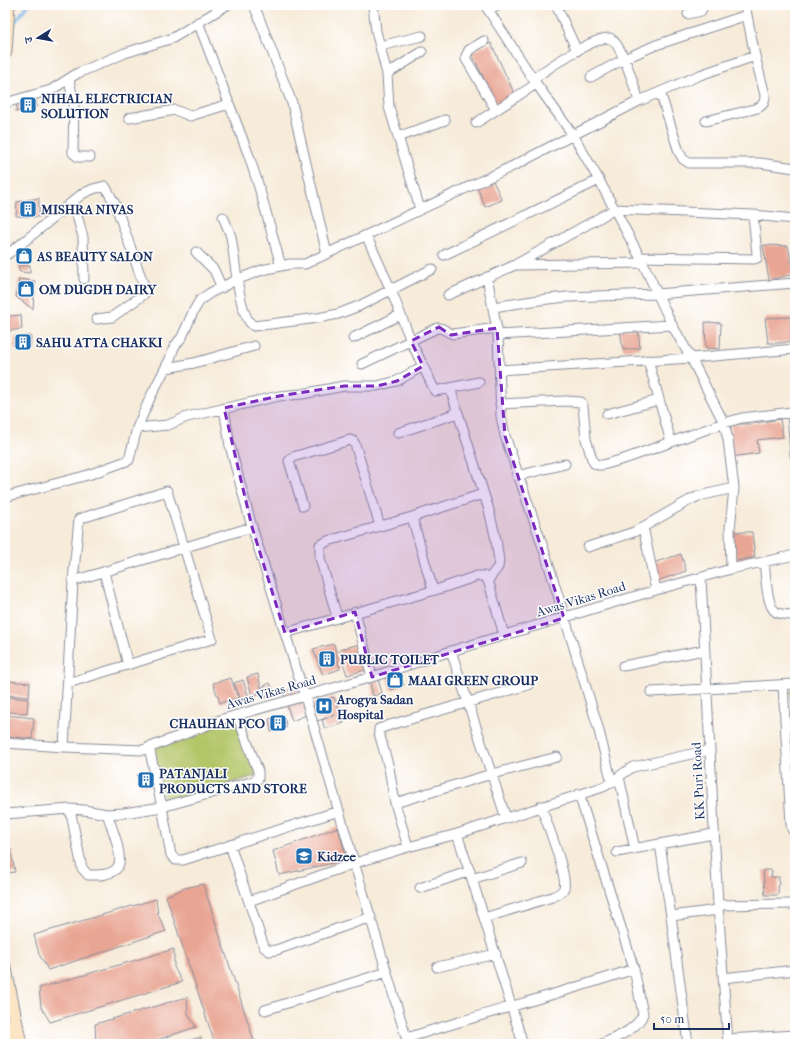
<svg xmlns="http://www.w3.org/2000/svg" width="800" height="1049" font-family="'IM FELL French Canon','Noto Serif Devanagari',serif">
  <rect width="100%" height="100%" fill="#fff"/>
  <filter id="ink" filterUnits="userSpaceOnUse"><feTurbulence type="fractalNoise" baseFrequency=".025" numOctaves="2"/><feDisplacementMap in="SourceGraphic" scale="8" xChannelSelector="R" yChannelSelector="G"/><feConvolveMatrix kernelMatrix="1 2 1 2 8 2 1 2 1" color-interpolation-filters="sRGB"/></filter>
  <filter id="wash" filterUnits="userSpaceOnUse"><feTurbulence type="fractalNoise" baseFrequency=".012" numOctaves="4" result="noise"/><feDisplacementMap in="SourceGraphic" scale="16" xChannelSelector="R" yChannelSelector="G"/><feGaussianBlur stdDeviation="0.9" result="paint"/><feColorMatrix in="noise" values="0 0 0 0 0 0 0 0 0 0 0 0 0 0 0 0 0 1.4 0 .05"/><feComposite in="paint" operator="in"/></filter>
  <g filter="url(#wash)">
    <rect width="100%" height="100%" fill="#f7ebd9"/>
    <path fill="#b4c567" stroke="#687a62" d="M795 690V790L790 691Z
      M234 718 258 775 165 804 152 749Z"/>
    <g fill="none" stroke-linecap="round" stroke-linejoin="round">
      <path stroke="#79baee" stroke-width="3" d="M11 27 28 5"/>
    </g>
    <g id="blocks">
      <path fill="#e9a593" d="M491 43 515 95 496 104 471 52Z
        M35 98 37 106 33 108 31 100Z
        M29 101 32 108 27 109 25 102Z
        M24 102 25 109 16 112 17 104Z
        M493 181 502 200 485 207 477 187Z
        M39 198V217L16 216 17 202Z
        M763 245 788 246 794 274 769 280Z
        M29 251V261L19 259 18 252Z
        M30 265V273L20 272 18 266Z
        M19 279 35 281 33 309 16 297Z
        M21 315 22 329 8 331 9 316Z
        M791 317 792 341 781 343H768L765 318Z
        M705 322 721 323 720 349 706 348Z
        M638 329 640 348 623 350 620 330Z
        M31 336 30 347 14 348 15 337Z
        M780 419 783 437 757 440 759 453 731 457 730 442 731 424H750Z
        M732 532H752L755 557 735 561Z
        M681 554 686 571 657 581 653 563Z
        M334 644 340 669 323 675 313 649Z
        M359 644 365 670 347 675 339 650Z
        M398 672 404 685 391 690 387 676Z
        M258 674 262 692 252 696 247 677Z
        M231 678 238 698 220 703 213 683Z
        M378 679 382 693 373 696 370 683Z
        M243 680 249 698 241 700 234 683Z
        M8 681 30 683 29 697 7 695Z
        M270 683 275 695 266 698 262 687Z
        M298 687 300 695 286 700 283 692Z
        M7 697 28 699 27 713 6 712Z
        M334 697 344 723 325 729 322 720 335 715 317 721 312 708 314 703Z
        M301 700 306 715 292 721 287 705Z
        M5 715 34 718 32 739 5 736Z
        M283 715 287 727 271 732 269 719Z
        M151 771 155 785 141 788 137 775Z
        M338 827 347 860 279 875 273 851Z
        M5 850H11L15 872 5 873Z
        M763 870H772L771 877H779L778 895H765Z
        M203 884 255 1044H215L166 896 185 888Z
        M156 899 158 915 166 931 48 970 39 954 34 935Z
        M174 949V967L182 982 50 1022 41 1007 39 988Z
        M187 997 188 1014 196 1027 145 1044H96L95 1024Z
        M201 1037V1044H177Z"/>
    </g>
  </g>
  <g filter="url(#ink)">
    <use href="#blocks" fill-opacity="0" stroke="#898d9c" stroke-width="1"/>
    <g fill="none" stroke-linecap="round" stroke-linejoin="round">
      <g stroke="#898d9c" stroke-width="11">
        <path id="street" d="M254 5 292 103 327 254
          M373 5 376 31 387 74 389 107 420 209
          M485 5 533 79 573 135 599 180 643 263 672 325 691 358 724 423 728 440 734 488 730 529 731 569
          M556 5 577 51
          M488 10 498 5
          M688 14 701 11 703 5
          M198 22 249 156 259 187 281 266
          M484 41 469 50 466 56V59L496 110
          M380 46 422 36
          M387 74 422 52
          M591 77 624 59 656 45 747 15
          M533 79C548 68 593 37 610 38 623 45 634 87 639 101
          M69 80 74 104 73 153 78 157H90
          M660 92 679 152 683 159 689 163H760L795 168
          M5 103 51 90 78 73 125 53 173 38 227 5
          M129 118 175 110 190 116 229 104
          M706 121 758 108C764 104 765 102 765 95L755 56 745 5
          M476 123 536 84
          M398 137 445 120
          M73 201 83 237 84 279
          M223 217C226 224 229 230 231 237 235 255 238 318 254 326L318 318 338 314 359 306 432 269
          M366 235 391 290 411 341 435 391 479 382
          M196 252 214 270 222 288
          M444 255 599 180
          M5 256 21 244 82 194 93 189 105 186 116 206 144 286 145 292 143 295 112 317 97 319
          M640 257 754 259 757 258V254L753 215
          M515 265 615 209 753 215 795 219
          M487 277 498 335 501 416 505 436 546 556 598 727 612 783
          M448 295 515 265 643 263
          M493 307 539 300 567 297 657 294 795 283
          M498 335 672 325
          M353 338 400 315
          M648 360 671 442
          M362 364 437 328C444 327 447 333 453 334L497 328
          M166 368 194 363 254 346
          M500 370 691 358 795 349
          M450 388 489 510 496 540 499 561 498 567 488 580
          M500 404 566 401 581 402 583 406 586 439 592 459 594 463 598 465H603L627 458 724 423 742 418 792 412 795 455
          M224 408 230 446 252 527 305 697 408 1044
          M607 414 659 400
          M137 428 168 425 187 417 279 396 302 394 344 386H377L397 381 423 366
          M398 433 457 413
          M517 476 565 464
          M5 497 88 475 129 460 137 428 150 398 170 359 174 347 182 337 193 312 200 300 210 293 236 280 262 270 290 264H305L515 165 639 101 700 75 755 56
          M303 506 289 461 293 457 350 440 353 441 355 444 380 526
          M412 517 433 590
          M588 547 634 532 643 527
          M764 562C766 574 766 606 776 612 781 615 789 615 795 615
          M104 572 128 665
          M701 578 718 905 795 904
          M656 590 643 527 690 500 699 496 734 488
          M355 612 372 677
          M337 617 320 558V545L328 541 412 517 483 494
          M285 633 442 588 477 576H484L488 580 504 635
          M451 651 506 818
          M623 666 704 650
          M68 683 212 639 167 491 79 519 73 581
          M783 685 791 824 792 829 795 833
          M651 692 795 684
          M237 715 258 771V779L251 782 162 807 171 855 176 860H183L339 811
          M5 743 64 747 143 750 223 719 372 677 451 651 656 590 731 569 795 555
          M64 747 73 581 252 527
          M619 777 635 849
          M579 794 634 969 643 1014C638 1029 615 1038 602 1044
          M395 803 485 776 557 757
          M70 809 82 868 88 875C97 875 110 876 117 868 125 859 111 825 107 814
          M5 814 70 809 84 810 107 814 124 813 162 807 149 747
          M457 834 472 879 523 1044
          M660 844 671 916 688 1044
          M230 845 264 947 269 951 276 950 371 917
          M408 847 395 803 389 768 379 733V729L390 725 528 685
          M617 852 713 834
          M472 879 522 863
          M420 888 470 871
          M249 901 355 863 408 847 457 834 603 787C614 782 622 773 633 767L709 750
          M718 905 728 1044
          M671 916 718 910
          M484 918 552 897C557 895 562 893 564 888 568 875 546 821 541 806
          M437 967 496 954
          M723 978 795 970
          M265 1010 387 972
          M407 1038C482 1014 559 994 634 969
          M728 1039 795 1035"/>
      </g>
      <g stroke="#898d9c" stroke-width="15">
        <path id="secondary" d="M5 52 8 5
          M5 969 20 1044
          M5 1025 9 1044"/>
      </g>
      <use href="#street" stroke="#fff" stroke-width="9"/>
      <use href="#secondary" stroke="#fce5c4" stroke-width="13"/>
    </g>
  </g>
  <path fill="#7b2cbf" fill-opacity="0.2" stroke="#7b2cbf" stroke-width="3" stroke-dasharray="8 5" stroke-linejoin="round" d="M439 327 451 335 497 328 505 436 564 618 372 677 355 612 285 633 252 527 224 408 279 396 344 386H377L397 381 423 366 411 341Z"/>
  <defs>
    <g id="building-square" transform="scale(0.9)"><rect x="-9" y="-9" width="18" height="18" rx="4" fill="#1f6fb2" stroke="#fff"/><path d="M-4-6H4V6H1V3H-1V6H-4ZM-2.5-4.3h1.7v1.8h-1.7ZM.8-4.3h1.7v1.8H.8ZM-2.5-1h1.7V.8h-1.7ZM.8-1h1.7V.8H.8Z" fill="#fff"/></g>
    <g id="shop-square" transform="scale(0.9)"><rect x="-9" y="-9" width="18" height="18" rx="4" fill="#1f6fb2" stroke="#fff"/><path d="M-5-2.5h2.3a2.7 3.5 0 0 1 5.4 0H5L5.5 6h-11ZM-1.5-2.5h3a1.5 2.3 0 0 0-3 0Z" fill="#fff"/></g>
    <g id="hospital-square" transform="scale(0.9)"><rect x="-9" y="-9" width="18" height="18" rx="4" fill="#1f6fb2" stroke="#fff"/><path d="M-5-5h3v3.5h4V-5h3V5h-3V1.5h-4V5h-3Z" fill="#fff"/></g>
    <g id="school-square" transform="scale(0.9)"><rect x="-9" y="-9" width="18" height="18" rx="4" fill="#1f6fb2" stroke="#fff"/><path d="M0-5L7-2L0 1L-7-2ZM-4 1L0 2.5L4 1V4Q0 6-4 4Z" fill="#fff"/></g>
  </defs>
  <g fill-rule="evenodd">
    <use href="#building-square" x="28" y="105"/>
    <use href="#building-square" x="28" y="209"/>
    <use href="#shop-square" x="24" y="256"/>
    <use href="#shop-square" x="26" y="289"/>
    <use href="#building-square" x="23" y="342"/>
    <use href="#building-square" x="327" y="659"/>
    <use href="#shop-square" x="395" y="680"/>
    <use href="#hospital-square" x="324" y="706"/>
    <use href="#building-square" x="278" y="723"/>
    <use href="#building-square" x="146" y="780"/>
    <use href="#school-square" x="304" y="856"/>
  </g>
  <g text-anchor="middle" dominant-baseline="central" stroke-width="3" stroke-linejoin="round" paint-order="stroke">
    <g font-size="13" font-weight="bold" fill="#1b2f5e" stroke="#fff" text-anchor="start">
      <text x="41" y="98">NIHAL ELECTRICIAN<tspan x="41" dy="15">SOLUTION</tspan></text>
      <text x="41" y="209">MISHRA NIVAS</text>
      <text x="37" y="256">AS BEAUTY SALON</text>
      <text x="39" y="289">OM DUGDH DAIRY</text>
      <text x="36" y="342">SAHU ATTA CHAKKI</text>
      <text x="340" y="659">PUBLIC TOILET</text>
      <text x="408" y="680">MAAI GREEN GROUP</text>
      <text x="337" y="699">Arogya Sadan<tspan x="337" dy="15">Hospital</tspan></text>
      <text x="265" y="723" text-anchor="end">CHAUHAN PCO</text>
      <text x="159" y="773">PATANJALI<tspan x="159" dy="15">PRODUCTS AND STORE</tspan></text>
      <text x="317" y="856">Kidzee</text>
    </g>
    <g font-size="13" fill="#1b2f5e" stroke="#fff">
      <text transform="translate(581 599) rotate(-17)">Awas Vikas Road</text>
      <text transform="translate(271 692) rotate(-16)">Awas Vikas Road</text>
      <text transform="translate(698 781) rotate(-93)">KK Puri Road</text>
    </g>
  </g>
  <rect width="800" height="1049" fill="none" stroke="#fff" stroke-width="20"/>
  <g transform="translate(38 38) rotate(259)" stroke="#ffffff" stroke-width="3" paint-order="stroke">
  <path d="M0-3L7 15L0 10L-7 15Z" fill="#1b2f5e"/>
  <text y="-6" font-size="11" font-weight="bold" text-anchor="middle" fill="#1b2f5e">उ</text>
  </g>
  <path d="M654 1023v6h75v-6" fill="none" stroke="#1b2f5e" stroke-width="2"/>
  <text x="660" y="1023" font-size="12" fill="#1b2f5e" stroke="#ffffff" stroke-width="3" paint-order="stroke">50 m</text>
</svg>
